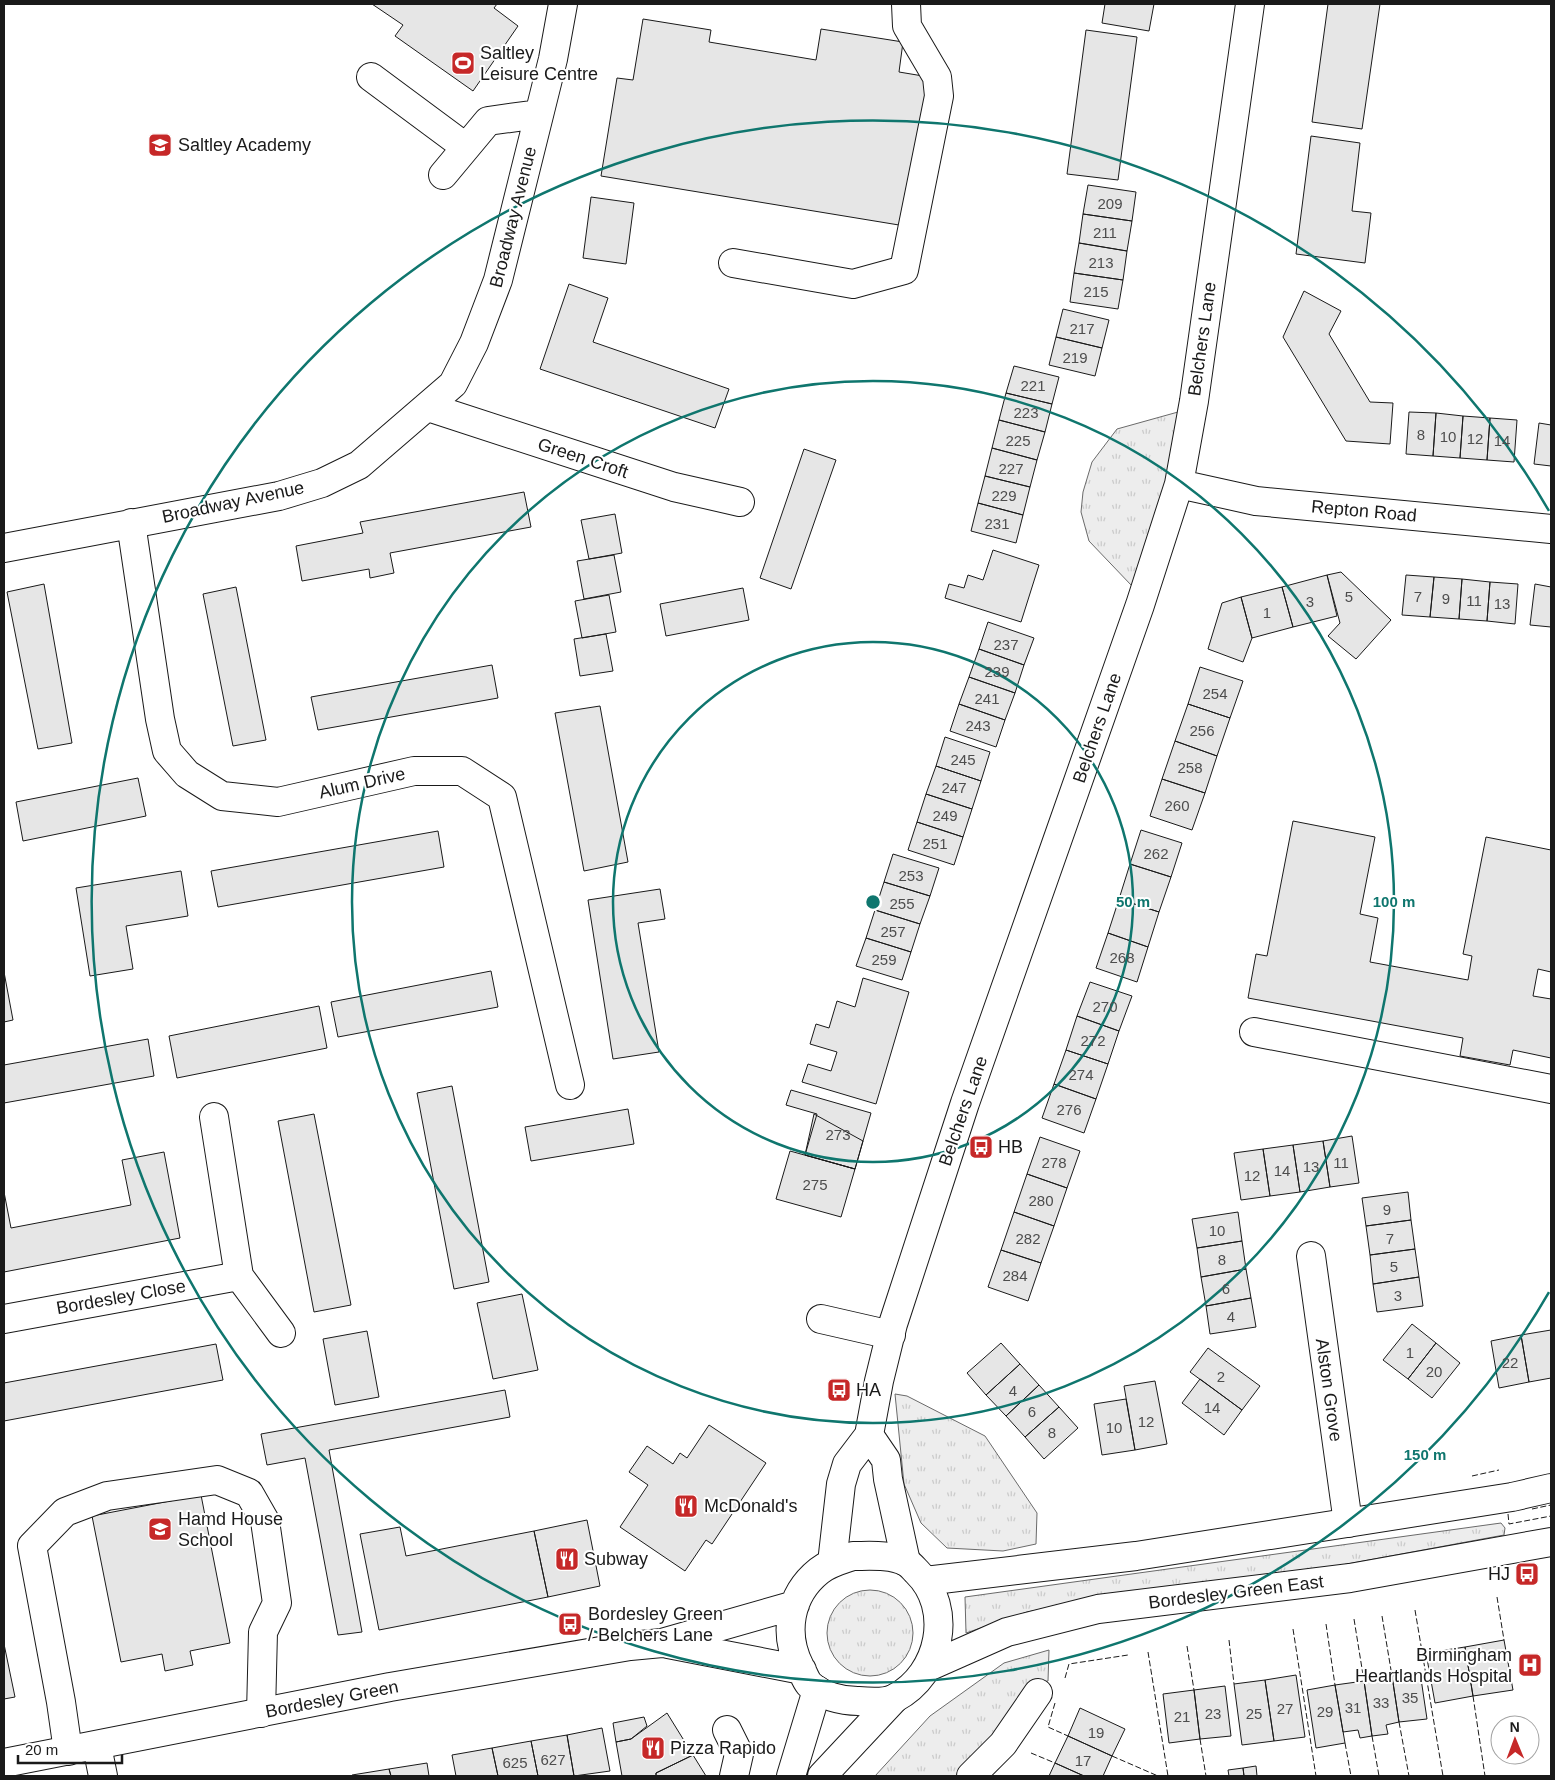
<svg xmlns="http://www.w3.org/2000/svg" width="1555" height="1780" font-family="Helvetica,sans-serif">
  <defs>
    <pattern id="grass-tufts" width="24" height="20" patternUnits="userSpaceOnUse" patternTransform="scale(1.25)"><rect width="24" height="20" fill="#ededed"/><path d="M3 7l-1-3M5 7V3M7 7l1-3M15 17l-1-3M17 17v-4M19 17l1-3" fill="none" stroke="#cbcbcb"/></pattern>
  </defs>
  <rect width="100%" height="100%" fill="#fff"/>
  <path fill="url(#grass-tufts)" stroke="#6a6a6a" d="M1178 412 1167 484 1132 586 1089 541 1081 512 1083 492 1092 462 1117 429Z
    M895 1394 907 1396 985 1436 1037 1513 1036 1544 1003 1551 947 1548 921 1523 904 1484Z
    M1501 1523 1505 1528 1504 1535 1293 1574 1100 1598 1027 1612 966 1633 965 1597Z
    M827 1633a43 43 0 1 1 86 0a43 43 0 1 1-86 0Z
    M1049 1650 1048 1681 1026 1686 983 1754 956 1776H875L930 1716 1004 1663Z"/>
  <path fill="#e6e6e6" stroke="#1a1a1a" d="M372 4H497L494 8 518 26 473 91 395 36 403 25Z
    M1105 4H1154L1149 31 1102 23Z
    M1328 4H1380L1362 129 1312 122Z
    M643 19 711 30 709 42 816 60 821 29 903 42 899 72 929 77 905 226 601 176 617 78 633 80Z
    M1086 30 1137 37 1118 180 1067 174Z
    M1311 136 1360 143 1352 211 1371 213 1365 263 1296 254Z
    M1088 185 1136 192 1132 221 1083 214Z
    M591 197 634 203 626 264 583 258Z
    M1083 214 1132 221 1127 251 1079 243Z
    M1079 243 1127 251 1123 280 1074 273Z
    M1074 273 1123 280 1118 309 1070 302Z
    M569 284 608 298 593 342 729 389 715 428 540 369Z
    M1304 291 1341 311 1329 334 1370 402 1393 403 1390 444 1346 441 1283 337Z
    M1063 309 1109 320 1102 348 1056 337Z
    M1056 337 1102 348 1095 376 1049 365Z
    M1014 366 1059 377 1052 404 1006 393Z
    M1006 393 1052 404 1045 432 999 420Z
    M1409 412 1436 413 1433 456 1406 454Z
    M1436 413 1463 416 1460 458 1433 456Z
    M1463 416 1490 418 1487 460 1460 458Z
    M1490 418 1517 420 1514 462 1487 460Z
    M999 420 1045 432 1037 460 992 448Z
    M1539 423 1551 425V466L1534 464Z
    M992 448 1037 460 1030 487 985 476Z
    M804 449 836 460 791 589 760 578Z
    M985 476 1030 487 1023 515 978 503Z
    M524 492 531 527 390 553 394 573 370 578 369 569 302 581 296 546 363 533 360 522Z
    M978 503 1023 515 1016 543 971 531Z
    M615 514 622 553 589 559 581 520Z
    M993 550 1039 565 1021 622 945 598 949 584 964 588 968 575 983 580Z
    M614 555 621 592 584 599 577 561Z
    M1341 572 1391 620 1356 659 1328 636 1340 623 1327 575Z
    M1327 575 1337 616 1293 627 1282 587Z
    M1406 575 1434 577 1430 617 1402 615Z
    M1434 577 1462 579 1459 619 1430 617Z
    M1462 579 1490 582 1487 621 1459 619Z
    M1490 582 1518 584 1515 624 1487 621Z
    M44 584 72 743 38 749 7 592Z
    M1535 584 1551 587V627L1530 625Z
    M236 587 266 740 233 746 203 594Z
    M1282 587 1293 627 1252 638 1241 597Z
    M743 588 749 620 666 636 660 604Z
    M609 595 616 632 582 638 575 601Z
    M1241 597 1252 638 1243 662 1208 649 1222 603Z
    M988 622 1034 638 1024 665 979 649Z
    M606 634 613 671 580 676 574 639Z
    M979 649 1024 665 1015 693 969 677Z
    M492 665 498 698 318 730 311 697Z
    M1200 667 1243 681 1230 718 1188 704Z
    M969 677 1015 693 1005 720 959 704Z
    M959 704 1005 720 996 747 950 731Z
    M1188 704 1230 718 1217 756 1175 741Z
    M600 706 628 862 584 871 555 713Z
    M945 737 990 752 981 781 936 766Z
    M1175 741 1217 756 1205 793 1162 779Z
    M936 766 981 781 972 809 926 794Z
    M138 778 146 816 23 841 16 802Z
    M1162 779 1205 793 1192 830 1150 816Z
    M926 794 972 809 963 837 917 822Z
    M1293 821 1375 837 1360 914 1378 918 1370 962 1468 980 1472 956 1463 954 1486 837 1551 850V972L1538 969 1533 996 1551 999V1058L1513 1050 1510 1065 1460 1056 1463 1038 1248 998 1256 954 1267 956Z
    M917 822 963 837 954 865 908 850Z
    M1141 830 1182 843 1171 877 1130 864Z
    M438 831 444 867 218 907 211 871Z
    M893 854 939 868 930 896 884 882Z
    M1130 864 1171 877 1159 912 1119 899Z
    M181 871 188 916 126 926 133 969 90 976 76 888Z
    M884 882 930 896 920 924 875 910Z
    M660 889 665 919 638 923 659 1052 613 1059 588 900Z
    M1119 899 1159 912 1148 947 1108 933Z
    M875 910 920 924 911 952 866 938Z
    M1108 933 1148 947 1137 982 1096 968Z
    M866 938 911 952 902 980 856 966Z
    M491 971 498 1007 338 1037 331 1002Z
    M4 972 13 1020 4 1022Z
    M863 978 909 992 876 1104 802 1082 808 1064 831 1071 837 1052 810 1044 816 1024 829 1028 837 1001 855 1007Z
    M1090 982 1132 996 1119 1031 1077 1016Z
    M319 1006 327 1048 177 1078 169 1036Z
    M1077 1016 1119 1031 1108 1064 1066 1050Z
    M148 1039 154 1076 4 1103V1065Z
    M1066 1050 1108 1064 1096 1099 1054 1084Z
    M1054 1084 1096 1099 1084 1133 1042 1118Z
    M452 1086 489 1282 454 1289 417 1093Z
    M791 1090 871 1113 855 1169 805 1155 817 1114 786 1105Z
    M628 1109 634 1144 531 1161 525 1127Z
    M314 1114 351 1305 314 1312 278 1121Z
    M814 1114 863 1141 855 1169 805 1155Z
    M1352 1136 1359 1183 1330 1187 1323 1141Z
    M1040 1137 1080 1151 1067 1188 1027 1174Z
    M1323 1141 1330 1187 1300 1192 1293 1145Z
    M1293 1145 1300 1192 1270 1196 1263 1149Z
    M1263 1149 1270 1196 1241 1200 1234 1153Z
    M790 1151 855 1169 841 1217 776 1199Z
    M164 1152 180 1238 4 1272V1192L11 1228 131 1205 122 1160Z
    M1027 1174 1067 1188 1054 1226 1014 1212Z
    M1408 1192 1411 1220 1366 1226 1362 1198Z
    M1014 1212 1054 1226 1041 1263 1001 1250Z
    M1238 1212 1242 1241 1197 1248 1192 1219Z
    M1411 1220 1415 1249 1370 1255 1366 1226Z
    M1242 1241 1246 1269 1201 1277 1197 1248Z
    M1415 1249 1419 1277 1373 1284 1370 1255Z
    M1001 1250 1041 1263 1028 1301 988 1287Z
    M1246 1269 1251 1298 1206 1306 1201 1277Z
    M1419 1277 1423 1306 1377 1312 1373 1284Z
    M522 1294 538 1370 493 1379 477 1303Z
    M1251 1298 1256 1327 1210 1334 1206 1306Z
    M1412 1324 1436 1343 1408 1379 1383 1360Z
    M1551 1330V1378L1529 1382 1521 1335Z
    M367 1331 379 1397 335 1405 323 1339Z
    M1521 1335 1529 1382 1499 1388 1491 1341Z
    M1001 1343 1020 1364 986 1395 967 1373Z
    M1436 1343 1460 1363 1432 1398 1408 1379Z
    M216 1344 223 1380 4 1421V1383Z
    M1208 1348 1260 1386 1242 1410 1190 1372Z
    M1020 1364 1039 1385 1006 1416 986 1395Z
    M1200 1379 1242 1410 1224 1435 1182 1403Z
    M1155 1381 1167 1444 1135 1450 1124 1386Z
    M1039 1385 1059 1407 1025 1437 1006 1416Z
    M505 1390 510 1417 329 1450 362 1632 338 1635 305 1458 267 1465 261 1434Z
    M1126 1399 1135 1450 1102 1455 1094 1404Z
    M1059 1407 1078 1428 1044 1459 1025 1437Z
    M709 1425 766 1463 712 1544 706 1540 685 1571 620 1527 648 1485 629 1472 647 1446 673 1464 680 1453 687 1458Z
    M201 1495 230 1643 190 1651 193 1665 165 1671 162 1654 121 1662 92 1516Z
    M587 1520 600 1586 548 1597 534 1531Z
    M400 1527 406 1556 534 1531 548 1597 379 1630 360 1534Z
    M1504 1640 1513 1690 1473 1696 1465 1647Z
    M4 1644 15 1697 4 1699Z
    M1465 1647 1473 1696 1435 1703 1426 1653Z
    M1420 1672 1427 1719 1399 1722 1392 1676Z
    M1296 1675 1305 1737 1274 1741 1265 1680Z
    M1392 1676 1399 1722 1386 1725 1388 1734 1372 1736 1364 1681Z
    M1265 1680 1274 1741 1242 1745 1234 1684Z
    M1364 1681 1372 1736 1360 1738 1358 1730 1343 1732 1335 1685Z
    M1335 1685 1345 1743 1316 1748 1307 1690Z
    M1225 1686 1231 1736 1200 1739 1194 1690Z
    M1194 1690 1200 1739 1169 1743 1163 1694Z
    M1080 1708 1125 1729 1112 1756 1068 1736Z
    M667 1713 693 1755 656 1773V1776H622L616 1742 631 1739Z
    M644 1717 647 1726 631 1739 616 1742 613 1723Z
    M602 1728 610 1771 574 1776 567 1735Z
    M567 1735 574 1776H538L531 1741Z
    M1068 1736 1112 1756 1103 1776H1084L1055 1763Z
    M531 1741 538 1776H498L492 1748Z
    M492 1748 498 1776H456L452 1755Z
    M693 1755 706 1776H656V1773Z
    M427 1763 429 1776H391L389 1769Z
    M1055 1763 1084 1776H1049Z
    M1256 1766 1257 1776H1244L1243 1768Z
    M1243 1768 1244 1776H1229L1228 1770Z
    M389 1769 391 1776H353L352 1775Z"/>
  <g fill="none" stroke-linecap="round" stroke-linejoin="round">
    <g stroke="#1a1a1a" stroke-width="30">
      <path id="minor" d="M371 77 464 146
        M443 175 488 121 539 114
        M733 263 853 284 904 270 939 96 937 77 907 26 906 4
        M428 407 674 487 740 502
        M1179 484 1256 501 1551 529
        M131 523 160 719 167 751 187 774 222 796 278 802 414 771H462L502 797 570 1085
        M4 548 279 496 322 483 359 465 453 384 474 343 498 280 553 59 563 4
        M1254 1032 1551 1089
        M214 1117 239 1276 281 1333
        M1311 1256 1348 1523
        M4 1319 239 1276
        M821 1319 891 1335
        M869 1435 886 1460 888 1479 906 1562
        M832 1563 841 1484 847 1464 869 1435 879 1381 893 1324 965 1103 1140 605 1179 484 1194 401 1250 4
        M727 1730 739 1754 734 1776
        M97 1746 103 1776
        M68 1751 61 1702 32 1546 65 1512 107 1496 217 1480 249 1493 265 1521 277 1603 263 1632 261 1713
        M791 1776 817 1690
        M822 1776 894 1699
        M971 1776 1003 1744 1038 1693"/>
    </g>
    <g stroke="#1a1a1a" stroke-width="30">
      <path id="major" d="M853 1556C869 1556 891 1554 906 1562 910 1564 914 1569 917 1572 954 1608 941 1674 895 1698 886 1703 869 1702 858 1701 842 1701 821 1696 809 1684 805 1679 803 1672 800 1667 783 1634 789 1595 819 1571 829 1563 841 1560 853 1556Z
        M925 1581 1136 1556 1512 1497 1551 1488
        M668 1644 802 1670
        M928 1667 1007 1632 1098 1609 1350 1578 1551 1542
        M4 1763 390 1687 630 1646 662 1643 795 1605"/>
    </g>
    <use href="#minor" stroke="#fff" stroke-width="28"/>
    <use href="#major" stroke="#fff" stroke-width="28"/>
    <path stroke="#1a1a1a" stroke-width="1" stroke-dasharray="6 2.5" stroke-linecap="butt" d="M1472 1476 1499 1470
      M1532 1509 1551 1505
      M1508 1514 1509 1524 1551 1516
      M1497 1597 1504 1640
      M1415 1610 1443 1776
      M1382 1616 1392 1676
      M1354 1619 1364 1681
      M1326 1624 1335 1685
      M1293 1629 1316 1776
      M1229 1640 1234 1684
      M1187 1646 1194 1690
      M1148 1652 1168 1776
      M1065 1678 1069 1664 1128 1655
      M1473 1696 1485 1776
      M1055 1703 1048 1727 1068 1736
      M1399 1722 1409 1776
      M1372 1736 1379 1776
      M1200 1739 1206 1776
      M1345 1743 1351 1776
      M1031 1753 1055 1763
      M1112 1756 1158 1776"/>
  </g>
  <g fill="none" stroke="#0f766e" stroke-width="2.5">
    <circle cx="873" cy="902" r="260"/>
    <circle cx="873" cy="902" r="521"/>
    <path d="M1549 1292A781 781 0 1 1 1549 511"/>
  </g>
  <defs>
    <g id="stadium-square" transform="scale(1.25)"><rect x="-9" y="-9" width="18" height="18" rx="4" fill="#c62828" stroke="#fff"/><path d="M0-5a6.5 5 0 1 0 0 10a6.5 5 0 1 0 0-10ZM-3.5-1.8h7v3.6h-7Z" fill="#fff"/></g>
    <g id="school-square" transform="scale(1.25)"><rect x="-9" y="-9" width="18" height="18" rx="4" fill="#c62828" stroke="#fff"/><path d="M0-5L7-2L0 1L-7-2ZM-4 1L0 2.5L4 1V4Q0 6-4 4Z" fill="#fff"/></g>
    <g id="bus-square" transform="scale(1.25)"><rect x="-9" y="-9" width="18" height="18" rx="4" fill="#c62828" stroke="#fff"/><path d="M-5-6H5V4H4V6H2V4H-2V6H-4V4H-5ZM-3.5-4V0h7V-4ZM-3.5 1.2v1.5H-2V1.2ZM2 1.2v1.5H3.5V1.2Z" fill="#fff"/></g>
    <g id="restaurant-square" transform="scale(1.25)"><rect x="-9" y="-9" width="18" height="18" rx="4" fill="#c62828" stroke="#fff"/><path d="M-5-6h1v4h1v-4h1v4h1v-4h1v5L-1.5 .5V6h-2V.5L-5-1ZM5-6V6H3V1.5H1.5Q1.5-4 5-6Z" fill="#fff"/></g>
    <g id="hospital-square" transform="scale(1.25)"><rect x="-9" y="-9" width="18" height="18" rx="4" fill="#c62828" stroke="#fff"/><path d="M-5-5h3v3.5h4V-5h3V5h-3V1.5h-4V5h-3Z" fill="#fff"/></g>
  </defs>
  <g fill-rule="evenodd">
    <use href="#stadium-square" x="463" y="63"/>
    <use href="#school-square" x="160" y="145"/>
    <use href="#bus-square" x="981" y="1147"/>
    <use href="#bus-square" x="839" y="1390"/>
    <use href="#restaurant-square" x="686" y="1506"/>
    <use href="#school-square" x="160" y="1529"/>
    <use href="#restaurant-square" x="567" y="1559"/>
    <use href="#bus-square" x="1527" y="1574"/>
    <use href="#bus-square" x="570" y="1624"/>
    <use href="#hospital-square" x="1530" y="1665"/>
    <use href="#restaurant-square" x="653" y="1748"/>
  </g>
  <g text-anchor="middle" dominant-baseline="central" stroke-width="4" stroke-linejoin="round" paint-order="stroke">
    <g font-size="15" fill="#4d4d4d">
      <text x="1110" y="203">209</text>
      <text x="1105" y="232">211</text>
      <text x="1101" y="262">213</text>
      <text x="1096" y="291">215</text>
      <text x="1082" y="328">217</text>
      <text x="1075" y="357">219</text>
      <text x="1033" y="385">221</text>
      <text x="1026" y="412">223</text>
      <text x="1421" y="434">8</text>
      <text x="1448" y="436">10</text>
      <text x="1475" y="438">12</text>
      <text x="1018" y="440">225</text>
      <text x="1502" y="440">14</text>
      <text x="1011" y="468">227</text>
      <text x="1004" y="495">229</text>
      <text x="997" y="523">231</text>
      <text x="1349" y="596">5</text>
      <text x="1418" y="596">7</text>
      <text x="1446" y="598">9</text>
      <text x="1474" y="600">11</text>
      <text x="1310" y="601">3</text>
      <text x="1502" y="603">13</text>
      <text x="1267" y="612">1</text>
      <text x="1006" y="644">237</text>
      <text x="997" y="671">239</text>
      <text x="1215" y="693">254</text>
      <text x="987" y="698">241</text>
      <text x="978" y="725">243</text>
      <text x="1202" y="730">256</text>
      <text x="963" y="759">245</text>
      <text x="1190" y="767">258</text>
      <text x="954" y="787">247</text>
      <text x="1177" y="805">260</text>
      <text x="945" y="815">249</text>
      <text x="935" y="843">251</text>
      <text x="1156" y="853">262</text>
      <text x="911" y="875">253</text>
      <text x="902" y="903">255</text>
      <text x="893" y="931">257</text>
      <text x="1122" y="957">268</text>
      <text x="884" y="959">259</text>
      <text x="1105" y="1006">270</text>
      <text x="1093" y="1040">272</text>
      <text x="1081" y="1074">274</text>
      <text x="1069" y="1109">276</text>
      <text x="838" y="1134">273</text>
      <text x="1054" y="1162">278</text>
      <text x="1341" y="1162">11</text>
      <text x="1311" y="1166">13</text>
      <text x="1282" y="1170">14</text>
      <text x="1252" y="1175">12</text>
      <text x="815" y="1184">275</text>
      <text x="1041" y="1200">280</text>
      <text x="1387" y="1209">9</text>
      <text x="1217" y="1230">10</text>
      <text x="1028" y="1238">282</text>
      <text x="1390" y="1238">7</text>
      <text x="1222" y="1259">8</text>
      <text x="1394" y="1266">5</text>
      <text x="1015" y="1275">284</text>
      <text x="1226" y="1288">6</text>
      <text x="1398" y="1295">3</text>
      <text x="1231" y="1316">4</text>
      <text x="1410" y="1352">1</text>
      <text x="1510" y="1362">22</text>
      <text x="1434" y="1371">20</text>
      <text x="1221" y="1376">2</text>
      <text x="1013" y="1390">4</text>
      <text x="1212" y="1407">14</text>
      <text x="1032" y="1411">6</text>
      <text x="1146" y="1421">12</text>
      <text x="1114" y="1427">10</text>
      <text x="1052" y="1432">8</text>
      <text x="1410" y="1697">35</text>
      <text x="1381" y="1702">33</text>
      <text x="1353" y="1707">31</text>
      <text x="1285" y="1708">27</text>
      <text x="1325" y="1711">29</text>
      <text x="1213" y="1713">23</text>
      <text x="1254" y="1713">25</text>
      <text x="1182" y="1716">21</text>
      <text x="1096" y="1732">19</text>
      <text x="553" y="1759">627</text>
      <text x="1083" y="1760">17</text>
      <text x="515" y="1762">625</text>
    </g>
    <g font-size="18" fill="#1a1a1a" stroke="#fff" text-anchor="start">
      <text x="480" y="53">Saltley<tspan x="480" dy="21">Leisure Centre</tspan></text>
      <text x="178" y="145">Saltley Academy</text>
      <text x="998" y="1147">HB</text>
      <text x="856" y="1390">HA</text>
      <text x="704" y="1506">McDonald's</text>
      <text x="178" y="1519">Hamd House<tspan x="178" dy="21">School</tspan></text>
      <text x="584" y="1559">Subway</text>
      <text x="1510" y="1574" text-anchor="end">HJ</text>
      <text x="588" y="1614">Bordesley Green<tspan x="588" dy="21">/ Belchers Lane</tspan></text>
      <text x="1512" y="1655" text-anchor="end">Birmingham<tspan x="1512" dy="21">Heartlands Hospital</tspan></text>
      <text x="670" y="1748">Pizza Rapido</text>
    </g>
    <g font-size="18" fill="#1a1a1a" stroke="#fff">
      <text transform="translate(513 217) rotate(-76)">Broadway Avenue</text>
      <text transform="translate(1202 339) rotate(-82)">Belchers Lane</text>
      <text transform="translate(583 458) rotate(18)">Green Croft</text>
      <text transform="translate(233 502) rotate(-12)">Broadway Avenue</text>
      <text transform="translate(1364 511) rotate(5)">Repton Road</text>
      <text transform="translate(1097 728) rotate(-71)">Belchers Lane</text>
      <text transform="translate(362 783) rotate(-13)">Alum Drive</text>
      <text transform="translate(963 1111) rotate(-71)">Belchers Lane</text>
      <text transform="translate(121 1297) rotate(-10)">Bordesley Close</text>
      <text transform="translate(1329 1390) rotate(82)">Alston Grove</text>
      <text transform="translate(1236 1592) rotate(-7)">Bordesley Green East</text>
      <text transform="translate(332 1699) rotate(-11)">Bordesley Green</text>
    </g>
  </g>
  <circle cx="873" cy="902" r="8" fill="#0f766e" stroke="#fff" stroke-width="2.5"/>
  <g font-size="15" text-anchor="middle" font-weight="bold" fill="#0f766e" stroke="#fff" stroke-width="4" stroke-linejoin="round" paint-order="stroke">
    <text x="1133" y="907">50 m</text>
    <text x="1394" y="907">100 m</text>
    <text x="1425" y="1460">150 m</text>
  </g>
  <rect width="1555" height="1780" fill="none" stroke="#1a1a1a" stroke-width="10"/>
  <g transform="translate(1515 1740) rotate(359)"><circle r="24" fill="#ffffff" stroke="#a3a3a3"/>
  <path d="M0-4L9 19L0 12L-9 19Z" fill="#c62828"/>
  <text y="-8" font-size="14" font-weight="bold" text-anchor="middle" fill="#1a1a1a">N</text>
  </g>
  <path d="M18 1755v8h104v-8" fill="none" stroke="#1a1a1a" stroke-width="2.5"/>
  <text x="25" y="1755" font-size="15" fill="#1a1a1a" stroke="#ffffff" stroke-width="4" paint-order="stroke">20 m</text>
</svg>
